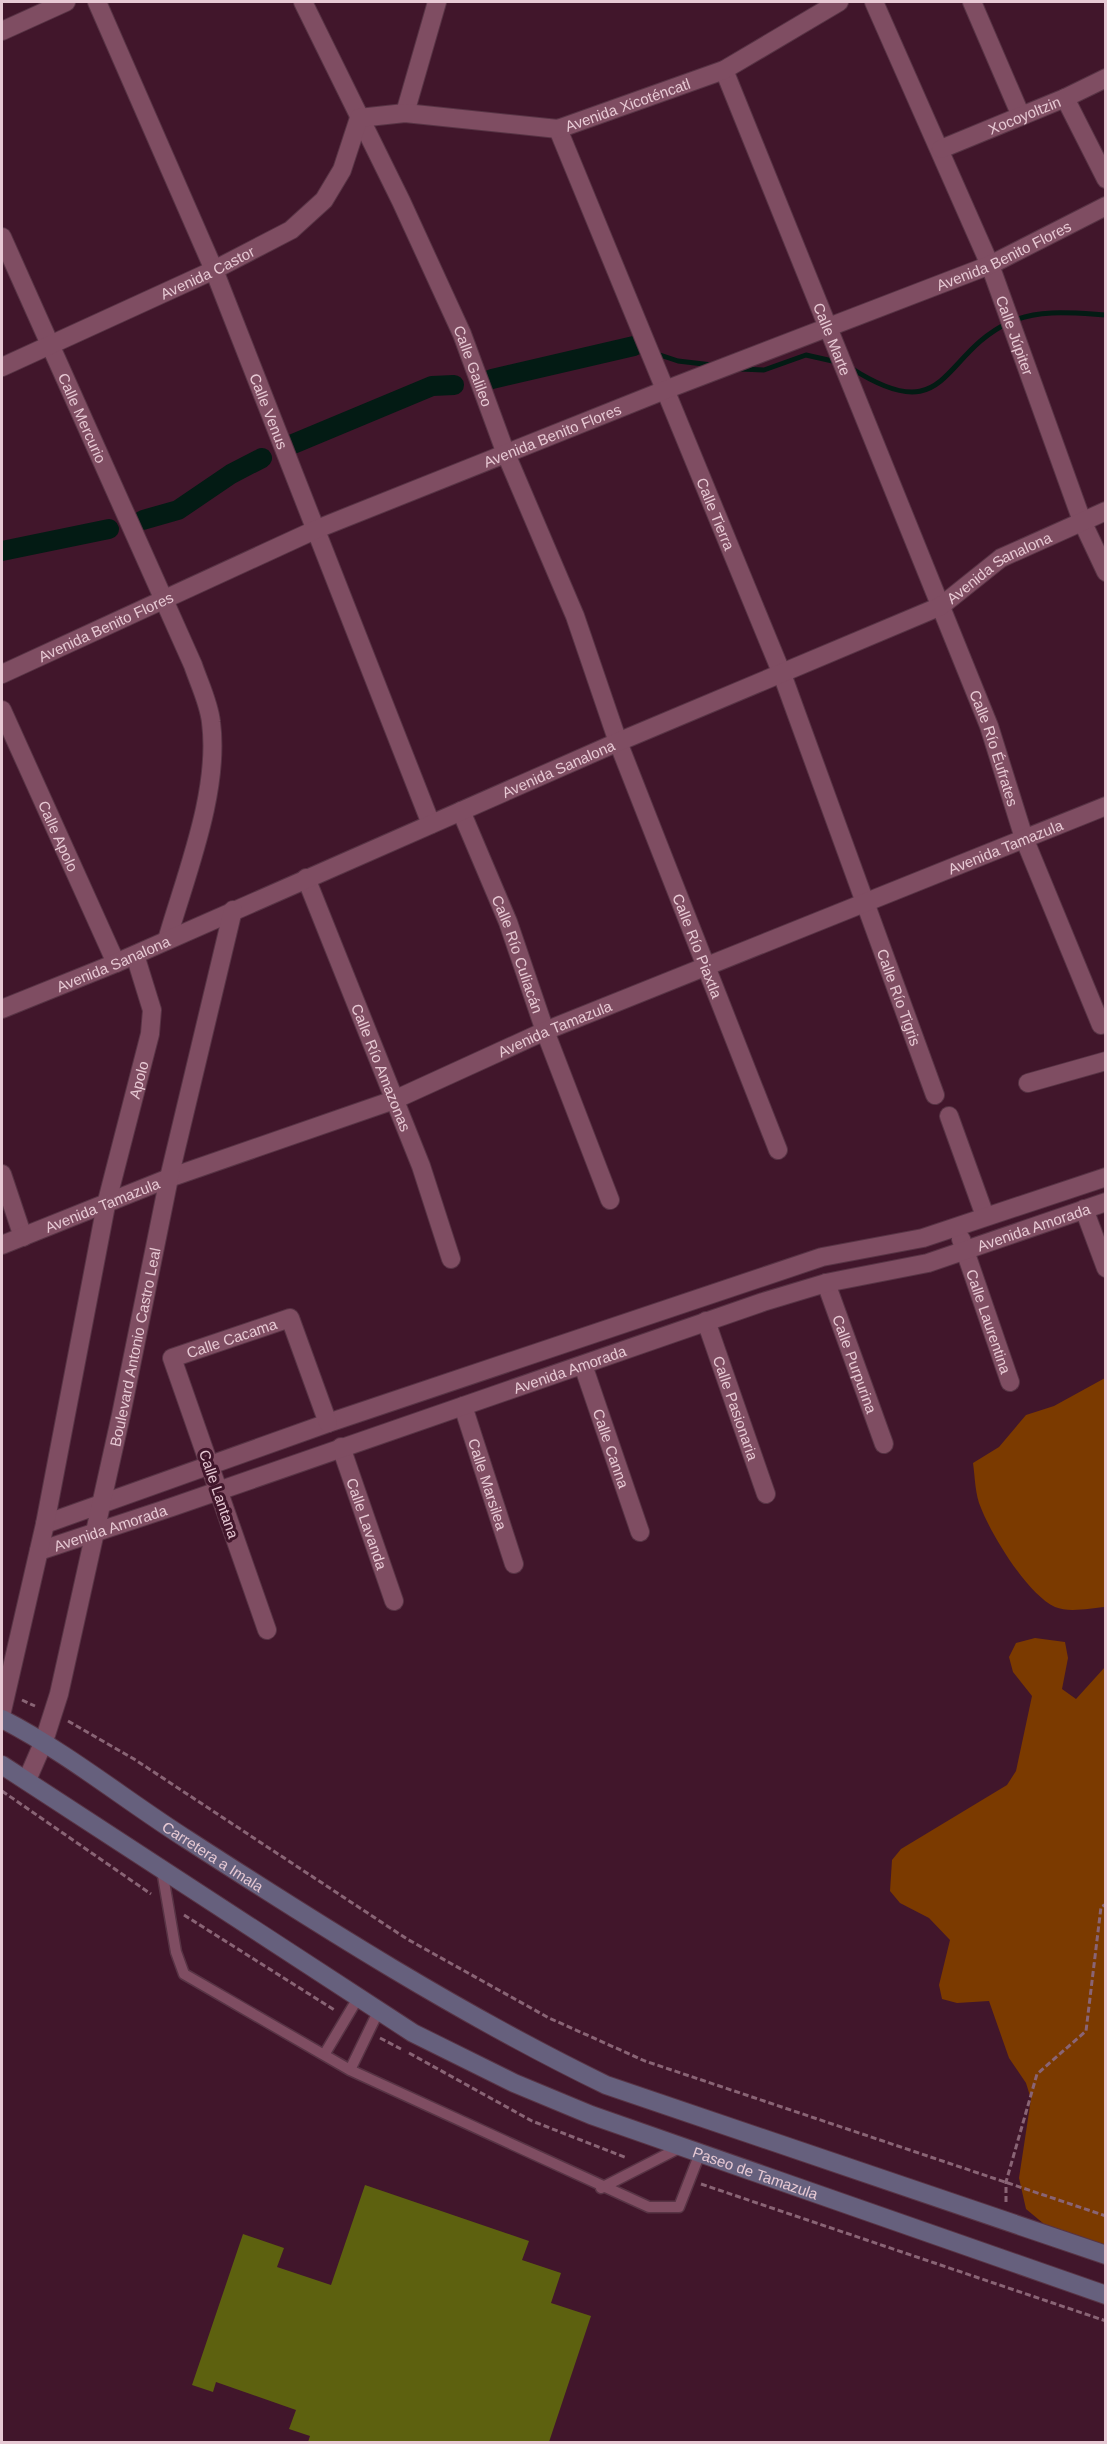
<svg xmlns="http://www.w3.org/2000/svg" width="1107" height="2444" font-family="Arial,sans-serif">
  <rect width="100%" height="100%" fill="#41162b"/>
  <path fill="#7b3a00" d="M1105 1378V1607C1091 1608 1069 1613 1055 1607 1028 1595 992 1536 981 1508 975 1495 975 1477 973 1463L999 1447 1026 1415 1054 1406Z
    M1035 1638 1065 1642 1068 1658 1062 1689 1076 1699 1105 1667V2256L1044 2224 1026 2209 1019 2178 1031 2099 1026 2083 1009 2058 989 2001 957 2003 942 1999 939 1985 950 1940 929 1918 900 1903 890 1891 892 1860 901 1849 1007 1785 1016 1771 1032 1696 1013 1672 1009 1657 1016 1643Z"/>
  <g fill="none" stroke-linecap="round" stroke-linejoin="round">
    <path stroke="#031b14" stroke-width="5" d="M654 353 678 361 712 365
      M851 368C949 431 940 354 1010 322 1040 309 1073 313 1106 315
      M740 369 764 370 806 355 837 362"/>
    <path stroke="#031b14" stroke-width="20" d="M492 379 634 346
      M293 444 432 386 454 385
      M143 520 178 510 231 474 262 458
      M2 551 109 529"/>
  </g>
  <path fill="#5d610f" d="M365 2185 529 2241 522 2260 561 2273 551 2303 591 2316 549 2442H308L310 2436 289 2429 296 2410 216 2382 213 2392 192 2385 243 2234 284 2248 277 2267 331 2285Z"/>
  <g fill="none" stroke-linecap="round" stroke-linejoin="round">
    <g stroke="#583445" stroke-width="13">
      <path id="service" d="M162 1870 176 1952 184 1974 350 2070 649 2207H679L700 2153
        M324 2055 358 1998
        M350 2070 379 2010
        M601 2188 683 2146"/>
    </g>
    <g stroke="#583445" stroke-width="20">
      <g id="minor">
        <path id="s1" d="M97 2 214 270 431 824"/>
        <path id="s2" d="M303 2 401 201 462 334 506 454 575 616 618 742 778 1150"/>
        <path id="s3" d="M874 2 990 265 1082 521 1106 572"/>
        <path d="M972 2 1021 116"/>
        <path d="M2 31 66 2"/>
        <path id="s4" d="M724 70 989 726 1024 838 1101 1025"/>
        <path d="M1065 98 1106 179"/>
        <path d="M405 113 437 2"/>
        <path id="s5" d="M558 129 782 674 935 1095"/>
        <path id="s6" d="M941 149 1065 98 1106 78"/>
        <path id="s7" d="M2 237 193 665C199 683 209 703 211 722 220 791 186 874 167 940"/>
        <path id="s8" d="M2 367 214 270 291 230 324 200 342 170 359 118 405 113 558 129 724 70 839 2"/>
        <path id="s9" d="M2 674 317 529 665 390 990 265 1106 206"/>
        <path id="s10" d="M2 710 116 963"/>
        <path id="s11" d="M461 811 508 922 545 1031 610 1200"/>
        <path id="s12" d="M306 878 421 1166 451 1259"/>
        <path id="s13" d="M2 1009 116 963 618 742 941 606 1001 558 1106 511"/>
        <path d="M1028 1083 1106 1061"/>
        <path d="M949 1116 985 1216"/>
        <path d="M2 1174 23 1237"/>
        <path d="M1084 1209 1106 1268"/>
        <path id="s14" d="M961 1239 1010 1382"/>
        <path id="s15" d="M2 1245 169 1178 394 1100 545 1031 1106 806"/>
        <path id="s16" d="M826 1283 884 1444"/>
        <path id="s17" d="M706 1321 766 1494"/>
        <path id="s18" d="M583 1365 640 1532"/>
        <path id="s19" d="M463 1406 514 1564"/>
        <path id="s20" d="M341 1447 394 1601"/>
        <path d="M45 1524 328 1423 822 1257 923 1238 1106 1177"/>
        <path id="s21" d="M39 1551 172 1507 763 1302 826 1283 928 1263 1106 1202"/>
        <path id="s22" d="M267 1630 172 1358 290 1318 328 1423"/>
        <path id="s23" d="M2 1711 45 1524 106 1205 150 1034 152 1010 135 955"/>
        <path id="s24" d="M27 1780 44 1741 59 1694 121 1415 169 1178 233 910"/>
      </g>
    </g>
    <g stroke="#583445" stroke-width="20">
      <g id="secondary">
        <path id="s25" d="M2 1719C68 1753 125 1800 188 1840 324 1928 460 2014 606 2085L1106 2255"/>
        <path id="s26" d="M2 1765 413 2033 514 2083 591 2115 1106 2295"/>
      </g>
    </g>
    <path stroke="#896475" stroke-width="3" stroke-dasharray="6 3" stroke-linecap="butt" d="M22 1700 35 1706
      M68 1721 134 1759 407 1939 549 2018 645 2061 1106 2216
      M2 1791 151 1894
      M184 1915 336 2011
      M380 2038 401 2049
      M409 2053 532 2121 627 2158
      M701 2184 1106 2321
      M1006 2202V2182L1037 2074 1086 2031 1101 1907 1106 1904"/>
    <use href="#service" stroke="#7f4d62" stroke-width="10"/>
    <use href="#minor" stroke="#7f4d62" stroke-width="18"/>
    <use href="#secondary" stroke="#66607d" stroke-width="18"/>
  </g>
  <g text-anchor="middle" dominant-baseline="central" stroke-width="6" stroke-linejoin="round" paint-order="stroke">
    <g font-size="15" fill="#e7c9d4" stroke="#41162b">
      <text stroke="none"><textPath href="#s8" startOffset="728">Avenida Xicoténcatl</textPath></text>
      <text stroke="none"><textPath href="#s6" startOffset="90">Xocoyoltzin</textPath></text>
      <text stroke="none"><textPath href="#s9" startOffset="1086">Avenida Benito Flores</textPath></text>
      <text stroke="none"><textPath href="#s8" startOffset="226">Avenida Castor</textPath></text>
      <text stroke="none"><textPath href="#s3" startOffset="362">Calle Júpiter</textPath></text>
      <text stroke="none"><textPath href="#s4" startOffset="290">Calle Marte</textPath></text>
      <text stroke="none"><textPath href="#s2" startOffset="402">Calle Galileo</textPath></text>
      <text stroke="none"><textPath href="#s1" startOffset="444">Calle Venus</textPath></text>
      <text stroke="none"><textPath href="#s7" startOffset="198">Calle Mercurio</textPath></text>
      <text stroke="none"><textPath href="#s9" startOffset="600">Avenida Benito Flores</textPath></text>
      <text stroke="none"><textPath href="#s5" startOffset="416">Calle Tierra</textPath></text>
      <text stroke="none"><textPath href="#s13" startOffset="1092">Avenida Sanalona</textPath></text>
      <text stroke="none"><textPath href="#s9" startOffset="114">Avenida Benito Flores</textPath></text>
      <text stroke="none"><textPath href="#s4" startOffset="730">Calle Río Éufrates</textPath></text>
      <text stroke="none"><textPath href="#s13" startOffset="606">Avenida Sanalona</textPath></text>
      <text stroke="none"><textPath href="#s10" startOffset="138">Calle Apolo</textPath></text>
      <text stroke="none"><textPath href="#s15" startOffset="1080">Avenida Tamazula</textPath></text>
      <text stroke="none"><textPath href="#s2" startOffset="1024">Calle Río Piaxtla</textPath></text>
      <text stroke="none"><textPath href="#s11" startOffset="154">Calle Río Culiacán</textPath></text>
      <text stroke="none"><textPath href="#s13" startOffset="120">Avenida Sanalona</textPath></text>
      <text stroke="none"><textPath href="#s5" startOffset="933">Calle Río Tigris</textPath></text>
      <text stroke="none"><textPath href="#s15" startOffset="594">Avenida Tamazula</textPath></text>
      <text stroke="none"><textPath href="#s12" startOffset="204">Calle Río Amazonas</textPath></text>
      <text stroke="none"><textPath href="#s23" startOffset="646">Apolo</textPath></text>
      <text stroke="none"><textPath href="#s15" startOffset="108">Avenida Tamazula</textPath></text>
      <text stroke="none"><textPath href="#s21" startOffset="1047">Avenida Amorada</textPath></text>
      <text stroke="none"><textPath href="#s14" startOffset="87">Calle Laurentina</textPath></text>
      <text stroke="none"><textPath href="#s22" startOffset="351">Calle Cacama</textPath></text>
      <text stroke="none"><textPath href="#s24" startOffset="447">Boulevard Antonio Castro Leal</textPath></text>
      <text stroke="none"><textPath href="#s16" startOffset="86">Calle Purpurina</textPath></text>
      <text stroke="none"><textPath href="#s21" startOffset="561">Avenida Amorada</textPath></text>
      <text stroke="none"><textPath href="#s17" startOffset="92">Calle Pasionaria</textPath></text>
      <text stroke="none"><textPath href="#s18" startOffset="88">Calle Canna</textPath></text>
      <text stroke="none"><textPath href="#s19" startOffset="82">Calle Marsilea</textPath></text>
      <text transform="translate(219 1494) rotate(71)">Calle Lantana</text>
      <text stroke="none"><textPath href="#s20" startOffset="81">Calle Lavanda</textPath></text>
      <text stroke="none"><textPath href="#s21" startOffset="75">Avenida Amorada</textPath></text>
      <text stroke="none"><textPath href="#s25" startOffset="252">Carretera a Imala</textPath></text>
      <text stroke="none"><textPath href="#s26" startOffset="861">Paseo de Tamazula</textPath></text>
    </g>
  </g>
  <rect width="1107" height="2444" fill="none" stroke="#e7c9d4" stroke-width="6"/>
</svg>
